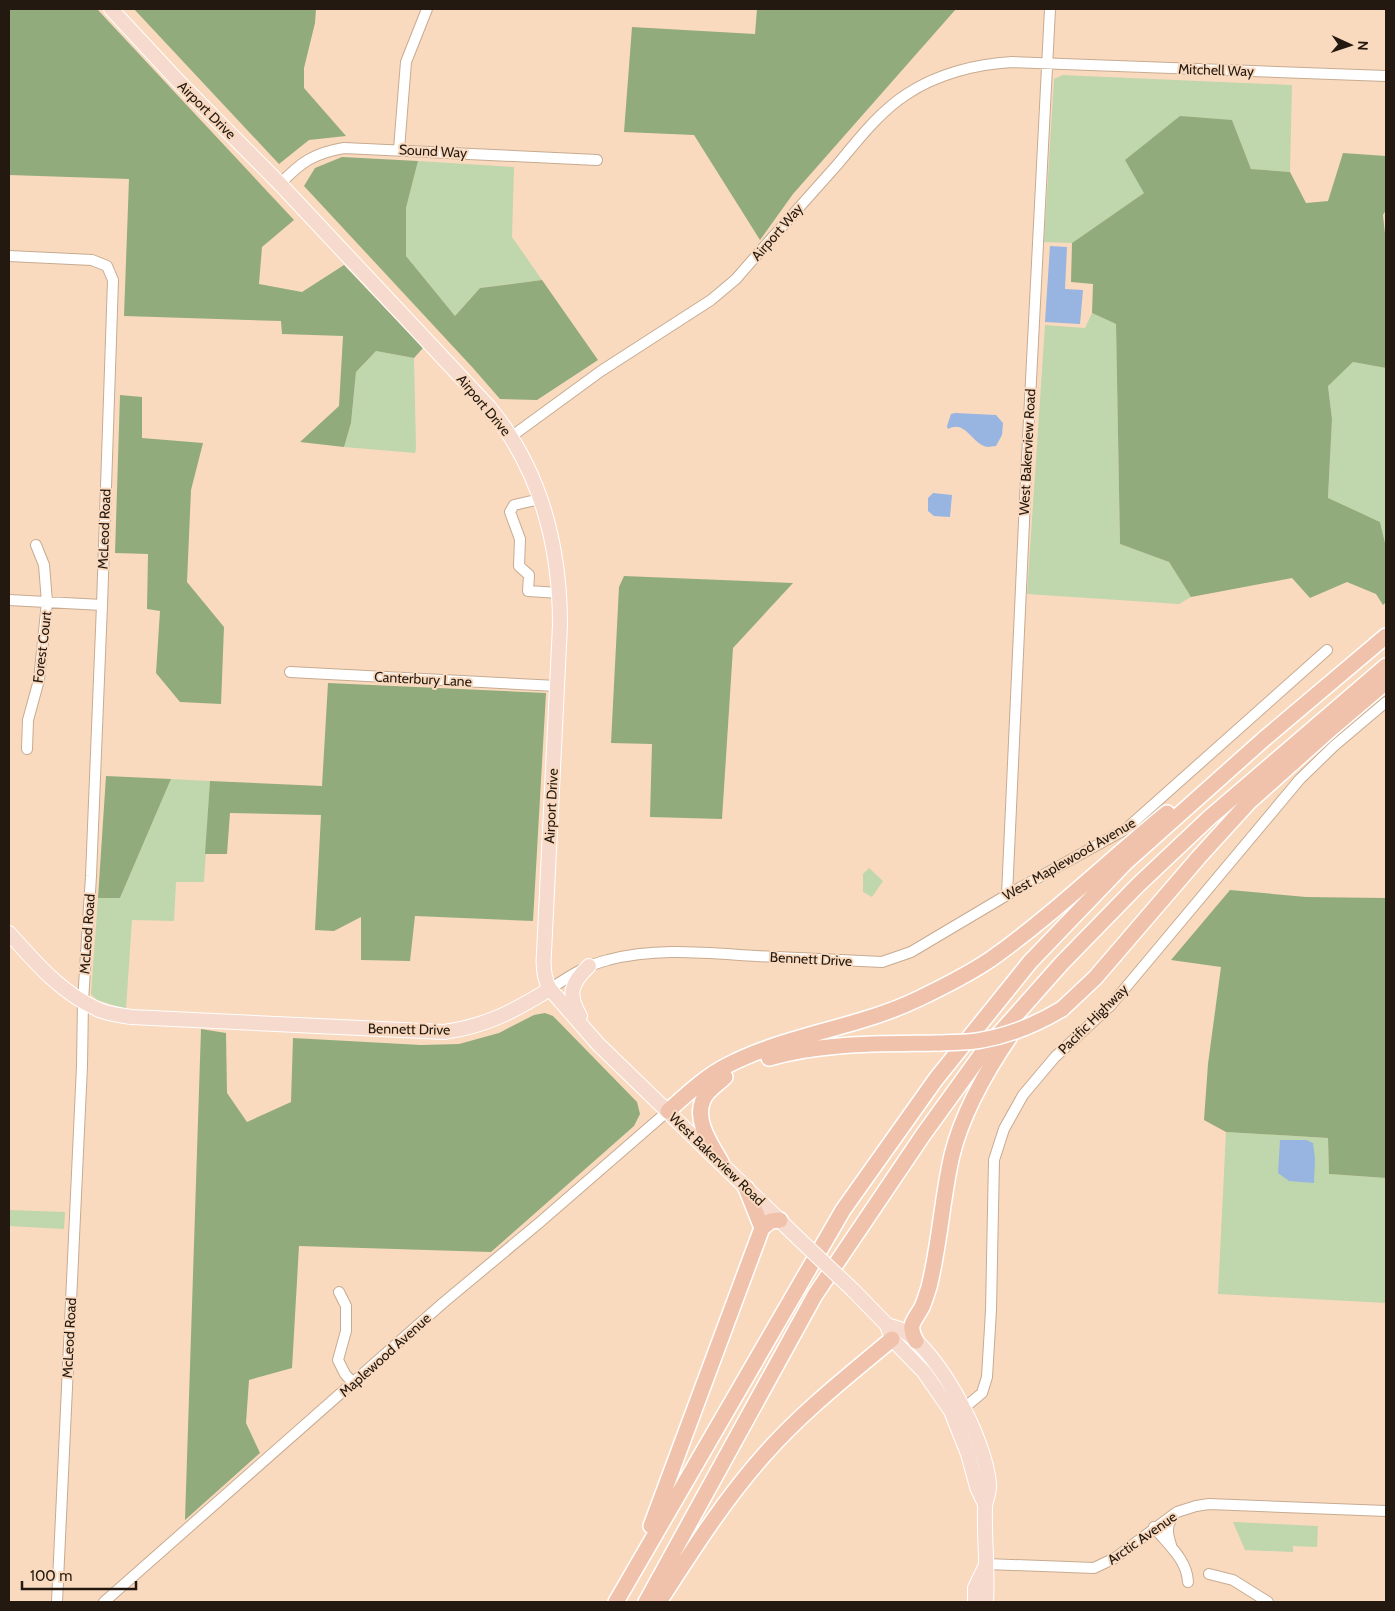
<svg xmlns="http://www.w3.org/2000/svg" width="1395" height="1611" font-family="Cabin,sans-serif">
  <rect width="100%" height="100%" fill="#f9dabf"/>
  <path fill="#c0d6ad" d="M1063 75 1292 85 1290 172 1251 169 1232 120 1144 193 1072 243 1044 242 1054 79Z
    M418 161 514 167 512 237 542 280 480 288 455 316 406 256V208Z
    M1092 313 1116 324 1120 544 1169 562 1191 597 1179 604 1027 594 1045 325 1085 328Z
    M376 351 414 358 416 449 415 453 344 447 351 423 356 372Z
    M1353 362 1386 368V547L1380 522 1328 499 1332 419 1328 385Z
    M171 779 210 781 204 882H176L174 921 132 920 126 1009 97 1000 91 994 98 898H120Z
    M869 868 883 881 872 897 863 892V874Z
    M1226 1132 1328 1138 1329 1174 1386 1178V1303L1218 1294Z
    M9 1210 65 1212 64 1229 9 1226Z
    M1233 1522 1318 1526 1317 1547 1293 1546V1552L1245 1550Z"/>
  <path fill="#92ab7c" d="M9 9H97L294 220 262 247 259 284 302 292 344 265 423 348 414 358 376 351 356 372 351 423 344 447 300 442 339 406 343 336 282 334 281 321 124 316 129 179 9 175Z
    M134 9H316L315 23 304 68V88L346 136 309 140 279 164Z
    M757 9H956L793 194 760 240 694 135 624 132 632 27 755 34Z
    M1180 116 1232 120 1251 169 1290 172 1306 203 1328 201 1343 153 1386 156V210L1383 215 1386 243V368L1353 362 1328 386 1332 419 1328 498 1380 522 1386 547V602L1383 605 1376 594 1347 582 1310 598 1292 578 1191 597 1169 562 1120 544 1116 324 1092 313 1093 284 1071 282 1072 243 1144 193 1125 160Z
    M342 157 418 161 406 208V256L455 316 480 288 542 280 598 360 537 400 500 399 473 368 304 186 315 168Z
    M120 395 142 397V438L203 443 191 490 187 582 224 627 221 704 180 702 156 673 160 611 147 609 148 554 115 553Z
    M624 576 793 583 733 648 722 819 650 817 652 744 611 743 619 587Z
    M328 683 546 693 533 921 415 916 410 961 361 960V917L334 931 315 930 321 815 230 813 227 854H205L210 781 322 786Z
    M106 776 171 779 120 898H98Z
    M1230 890 1306 897 1386 898V1178L1329 1174 1328 1138 1226 1132 1204 1120 1208 1064 1221 967 1171 960Z
    M545 1013 553 1016 637 1102 640 1114 634 1126 491 1252 299 1246 292 1368 249 1380 246 1423 260 1453 185 1520 201 1029 226 1033 227 1093 247 1122 291 1102 293 1038 421 1045 459 1044 499 1033 534 1015Z"/>
  <path fill="#98b4e1" d="M1050 246 1067 247 1065 289 1083 290 1080 324 1045 322Z
    M955 413 996 415 1003 423 1002 435 996 446C993 446 990 447 988 447 972 445 966 419 948 429L947 426 951 414Z
    M933 493 952 495 950 517 934 516 928 511V498Z
    M1280 1140H1306L1313 1143 1315 1158 1314 1183 1289 1181 1278 1173Z"/>
  <g fill="none" stroke-linecap="round" stroke-linejoin="round">
    <g stroke="#c7ab91" stroke-width="12">
      <path id="minor" d="M399 149 406 62 427 9
        M280 184C301 162 314 153 344 148L597 160
        M9 256 92 260 107 266 113 280 102 605 91 876 83 1001 82 1066 57 1602
        M512 436 601 371 711 300 736 279C769 241 803 203 837 165 858 140 879 112 907 94 937 74 976 64 1012 62L1386 76
        M540 499 514 505 510 512 520 539 519 566 529 575 528 591 560 593
        M9 600 102 605
        M290 672 557 686
        M27 749 28 720 39 680 47 602 44 565 36 545
        M1007 895 1026 478 1050 9
        M550 989C568 977 586 965 608 960 656 947 707 953 756 956 798 958 840 960 882 962L911 952 1007 895 1126 829 1327 650
        M339 1292 346 1306V1331L338 1360 345 1374 353 1383
        M964 1408 982 1393 987 1377 991 1310 994 1160 1004 1129 1023 1095 1055 1057 1111 1005 1300 779 1334 746 1386 702
        M1154 1527C1167 1544 1187 1559 1188 1582
        M1171 1545C1167 1533 1166 1525 1174 1515
        M987 1564 1094 1568 1115 1558 1177 1512 1196 1506 1209 1504 1386 1511
        M1209 1574 1233 1580 1268 1602
        M104 1602 443 1303 539 1223 668 1111"/>
    </g>
    <g stroke="#fff" stroke-width="16">
      <path id="major" d="M111 9 178 81 280 184 489 407C541 470 560 545 560 625L544 953C543 965 543 978 550 989L598 1044 799 1239
        M9 933C35 962 60 992 97 1009 107 1014 120 1015 131 1017L444 1032C487 1026 514 1011 550 989
        M580 1016C567 994 571 983 589 966
        M853 1290 887 1325 892 1339 924 1372 951 1411 968 1454 977 1487 985 1504
        M887 1325C892 1327 898 1328 902 1330 940 1352 986 1441 989 1484 990 1491 986 1499 985 1506 984 1538 988 1570 986 1602
        M975 1602V1588L985 1567"/>
    </g>
    <g stroke="#fff" stroke-width="18">
      <path id="highway" d="M1062 1009 1095 978 1199 857 1249 802 1332 728 1386 682
        M769 1058C824 1042 883 1044 939 1043
        M668 1111C687 1094 706 1076 728 1065 788 1034 858 1028 918 999 943 987 969 974 991 959 1053 915 1108 861 1167 813
        M721 1162C711 1144 694 1121 703 1100 707 1090 718 1084 725 1077
        M746 1188 762 1228
        M916 1341C907 1324 914 1322 922 1307 925 1300 927 1293 929 1287 940 1243 942 1198 952 1155 963 1110 991 1063 1017 1026
        M651 1526 762 1228 771 1221 780 1220
        M616 1602 843 1210 936 1079 1030 962 1125 863 1264 739 1386 636
        M646 1602 815 1295 923 1135 983 1052 1062 963 1138 885 1209 818 1386 666
        M659 1602C692 1551 724 1500 765 1454 803 1411 848 1376 892 1339"/>
    </g>
    <use href="#minor" stroke="#fff" stroke-width="10"/>
    <use href="#major" stroke="#f6dacd" stroke-width="14"/>
    <use href="#highway" stroke="#f0c2ab" stroke-width="15"/>
    <g stroke="#fff" stroke-width="16" stroke-linecap="butt">
      <path id="major-bridge" d="M799 1239 853 1290"/>
    </g>
    <g stroke="#fff" stroke-width="18" stroke-linecap="butt">
      <path id="highway-bridge" d="M939 1043C954 1042 969 1043 982 1040 1011 1035 1037 1024 1062 1009"/>
    </g>
    <use href="#major-bridge" stroke="#f6dacd" stroke-width="14"/>
    <use href="#highway-bridge" stroke="#f0c2ab" stroke-width="15"/>
  </g>
  <g text-anchor="middle" dominant-baseline="central" stroke-width="4" stroke-linejoin="round" paint-order="stroke">
    <g font-size="14" fill="#241910" stroke="#f9dabf">
      <text transform="translate(1216 70) rotate(2)">Mitchell Way</text>
      <text transform="translate(207 110) rotate(45)">Airport Drive</text>
      <text transform="translate(433 151) rotate(3)">Sound Way</text>
      <text transform="translate(777 232) rotate(-49)">Airport Way</text>
      <text transform="translate(484 405) rotate(50)">Airport Drive</text>
      <text transform="translate(1027 452) rotate(-87)">West Bakerview Road</text>
      <text transform="translate(104 529) rotate(-88)">McLeod Road</text>
      <text transform="translate(42 647) rotate(-83)">Forest Court</text>
      <text transform="translate(423 679) rotate(3)">Canterbury Lane</text>
      <text transform="translate(551 806) rotate(-87)">Airport Drive</text>
      <text transform="translate(1069 859) rotate(-30)">West Maplewood Avenue</text>
      <text transform="translate(87 934) rotate(-86)">McLeod Road</text>
      <text transform="translate(811 959) rotate(3)">Bennett Drive</text>
      <text transform="translate(1093 1019) rotate(-45)">Pacific Highway</text>
      <text transform="translate(409 1029) rotate(1)">Bennett Drive</text>
      <text transform="translate(717 1159) rotate(44)">West Bakerview Road</text>
      <text transform="translate(69 1338) rotate(-87)">McLeod Road</text>
      <text transform="translate(385 1355) rotate(-42)">Maplewood Avenue</text>
      <text transform="translate(1142 1538) rotate(-35)">Arctic Avenue</text>
    </g>
  </g>
  <rect width="1395" height="1611" fill="none" stroke="#241910" stroke-width="20"/>
  <g transform="translate(1350 45) rotate(93)" stroke="#f9dabf" stroke-width="4" paint-order="stroke">
  <path d="M0-4L9 19L0 12L-9 19Z" fill="#241910"/>
  <text y="-8" font-size="14" font-weight="bold" text-anchor="middle" fill="#241910">N</text>
  </g>
  <path d="M22 1581v8h114v-8" fill="none" stroke="#241910" stroke-width="2.5"/>
  <text x="30" y="1581" font-size="15" fill="#241910" stroke="#f9dabf" stroke-width="4" paint-order="stroke">100 m</text>
</svg>
